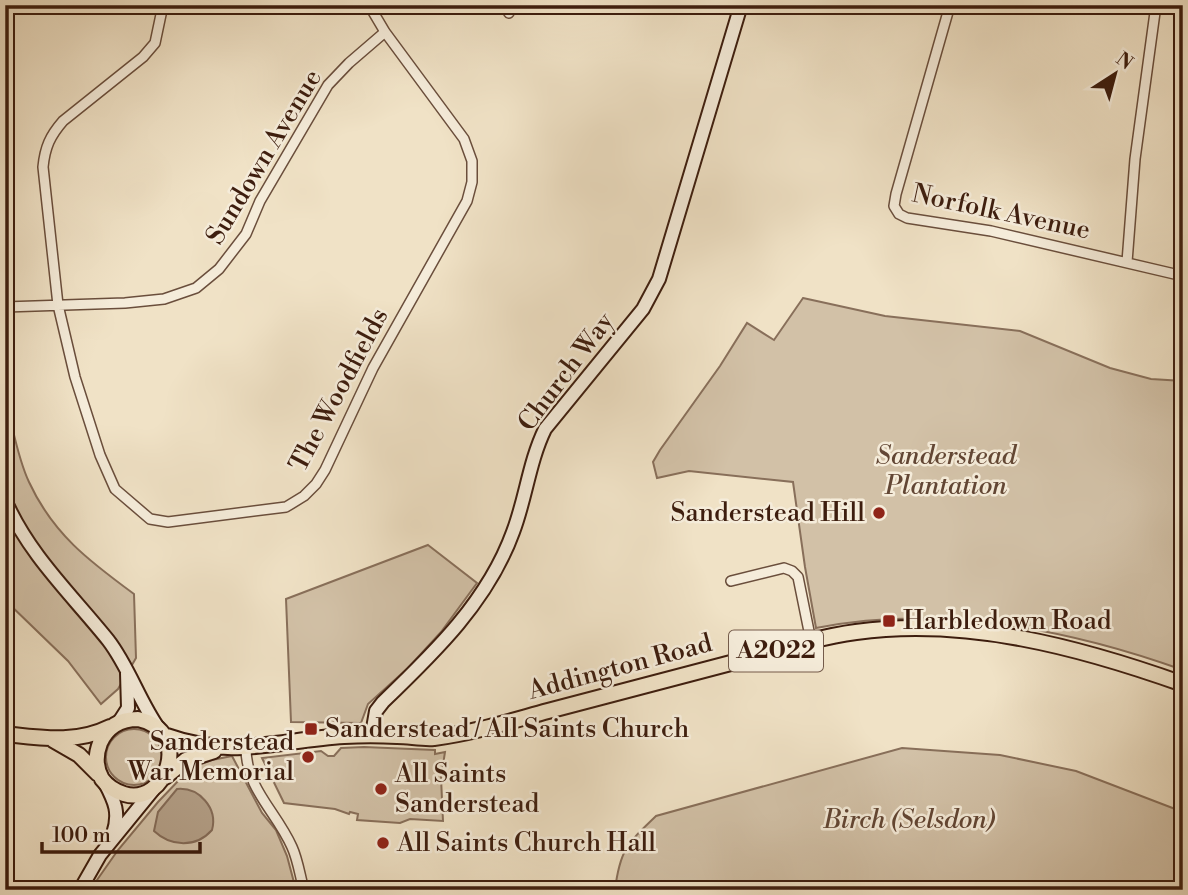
<svg xmlns="http://www.w3.org/2000/svg" width="1188" height="895" font-family="'Libre Bodoni',serif">
  <rect width="100%" height="100%" fill="#f0e2c6"/>
  <filter id="stains"><feTurbulence type="fractalNoise" baseFrequency=".00286" numOctaves="4"/><feColorMatrix values="0 0 0 0 .2 0 0 0 0 .09 0 0 0 0 .02 0 0 0 .5 -.17"/></filter>
  <radialGradient id="worn" r=".72"><stop offset=".6" stop-color="#630" stop-opacity="0"/><stop offset="1" stop-color="#630" stop-opacity=".3"/></radialGradient>
  <path fill="#d2c1a7" stroke="#886f5a" stroke-width="2" d="M803 298 885 316 1020 331 1110 368 1151 379 1183 381V670C1066 628 940 604 816 628L805 567 793 482 689 471 657 478 653 462 660 450 720 366 747 323 774 340Z
    M5 399C13 426 17 457 29 482 53 534 89 561 134 594L136 658 118 689 101 704 68 661 5 600Z
    M428 545 477 583 441 632 408 668 368 704 361 723 291 722 286 599Z
    M106 757a28 28 0 1 1 56 0a28 28 0 1 1-56 0Z
    M364 747 435 750V754L445 752 441 778 443 821 410 819 400 823 357 820 358 814 350 812 349 814 335 809 284 803 262 758 321 751 328 756H334L341 748Z
    M902 748 1000 755 1076 771 1183 812V890H615C620 849 628 843 656 816Z
    M232 756 262 813 276 830 287 856 296 890H96L97 880 118 850 158 802 180 779 196 766 212 760Z"/>
  <path fill="#b39f87" stroke="#846b57" stroke-width="2" d="M177 789C199 787 218 808 212 830 196 848 171 847 154 831L158 812Z"/>
  <g fill="none" stroke-linecap="round" stroke-linejoin="round">
    <g stroke="#6a4e3c" stroke-width="12">
      <path id="street" d="M163 5 155 43 143 57 63 121C50 136 45 147 43 167L58 305 75 377 100 455 115 489 150 519 168 522 286 507 304 496 316 484 325 470 373 368 467 201 472 182V161L464 139 385 32 369 5
        M504 5 509 13
        M950 5 896 194 894 206 899 214 907 218 991 231 1183 276
        M1127 262 1135 159 1156 5
        M5 307 125 303 164 299 196 288 219 269 246 234 260 201 328 85 349 63 385 32
        M731 581 784 568 792 571 798 577 811 641
        M246 748C246 789 276 811 292 847 298 860 300 876 304 890"/>
    </g>
    <g stroke="#3d1d0e" stroke-width="16">
      <path id="secondary" d="M5 500C29 555 71 594 108 640 129 667 139 701 159 729
        M119 722 128 708 127 673
        M372 734 376 711 383 702C435 652 488 601 513 532 526 498 529 462 545 429L643 309 659 279 741 5
        M105 783C115 802 120 813 113 834
        M80 890 100 855 153 790"/>
    </g>
    <g stroke="#3d1d0e" stroke-width="18">
      <path id="primary" d="M138 719C194 731 166 807 124 794 114 791 108 787 102 779 95 767 95 756 100 743 107 727 120 719 138 719Z
        M5 734C42 738 76 744 110 727
        M167 736C231 759 280 740 344 736 362 735 379 735 397 736 409 736 422 739 434 738 473 733 511 721 548 711 608 695 668 680 727 664 770 653 812 638 856 632 967 617 1079 647 1183 684
        M53 740 79 755 98 774
        M165 777 186 760 214 751"/>
    </g>
    <use href="#street" stroke="#f5ecda" stroke-width="9"/>
    <use href="#secondary" stroke="#f5ecda" stroke-width="12"/>
    <use href="#primary" stroke="#f0e2c6" stroke-width="14"/>
  </g>
  <g fill="#8f2418" stroke="#f5ecda" stroke-width="2.5">
    <circle cx="879" cy="513" r="7"/>
    <rect x="882" y="614" width="14" height="14" rx="3.5"/>
    <rect x="304" y="722" width="14" height="14" rx="3.5"/>
    <circle cx="308" cy="757" r="7"/>
    <circle cx="381" cy="789" r="7"/>
    <circle cx="383" cy="843" r="7"/>
  </g>
  <g text-anchor="middle" dominant-baseline="central" stroke-width="5" stroke-linejoin="round" paint-order="stroke">
    <rect fill="#f5ecda" stroke="#745b4b" stroke-width="2" x="729" y="630.5" width="94" height="41" rx="5"/>
    <g font-size="24" font-weight="bold" fill="#3d1d0e">
      <text x="776" y="651">A2022</text>
    </g>
    <g font-size="26" fill="#3d1d0e" stroke="#f5ecda">
      <text transform="translate(264 157) rotate(-59)">Sundown Avenue</text>
      <text transform="translate(1001 212) rotate(12)">Norfolk Avenue</text>
      <text transform="translate(566 372) rotate(-53)">Church Way</text>
      <text transform="translate(339 390) rotate(-62)">The Woodfields</text>
      <text transform="translate(620 667) rotate(-15)">Addington Road</text>
    </g>
    <g font-size="26" font-style="italic" fill="#624634" stroke="#f5ecda">
      <text x="946" y="456">Sanderstead<tspan x="946" dy="30">Plantation</tspan></text>
      <text x="909" y="820">Birch (Selsdon)</text>
    </g>
    <g font-size="26" fill="#3d1d0e" stroke="#f5ecda" text-anchor="start">
      <text x="865" y="513" text-anchor="end">Sanderstead Hill</text>
      <text x="903" y="621">Harbledown Road</text>
      <text x="325" y="729">Sanderstead / All Saints Church</text>
      <text x="294" y="742" text-anchor="end">Sanderstead<tspan x="294" dy="30">War Memorial</tspan></text>
      <text x="395" y="774">All Saints<tspan x="395" dy="30">Sanderstead</tspan></text>
      <text x="397" y="843">All Saints Church Hall</text>
    </g>
  </g>
  <rect width="1188" height="895" fill="none" stroke="#f0e2c6" stroke-width="28"/>
  <rect x="7" y="7" width="1174" height="881" fill="none" stroke="#3d1d0e" stroke-width="3.5"/>
  <rect x="14" y="14" width="1160" height="867" fill="none" stroke="#3d1d0e" stroke-width="2"/>
  <g transform="translate(1115 74) rotate(36)" stroke="#f5ecda" stroke-width="5" paint-order="stroke">
  <path d="M0-5L12 26L0 18L-12 26Z" fill="#3d1d0e"/>
  <text y="-10" font-size="19" font-weight="bold" text-anchor="middle" fill="#3d1d0e">N</text>
  </g>
  <path d="M42 842v10h158v-10" fill="none" stroke="#3d1d0e" stroke-width="3.5"/>
  <text x="52" y="842" font-size="21" fill="#3d1d0e" stroke="#f5ecda" stroke-width="5" paint-order="stroke">100 m</text>
  <rect width="100%" height="100%" filter="url(#stains)"/>
  <rect width="100%" height="100%" fill="url(#worn)"/>
</svg>
